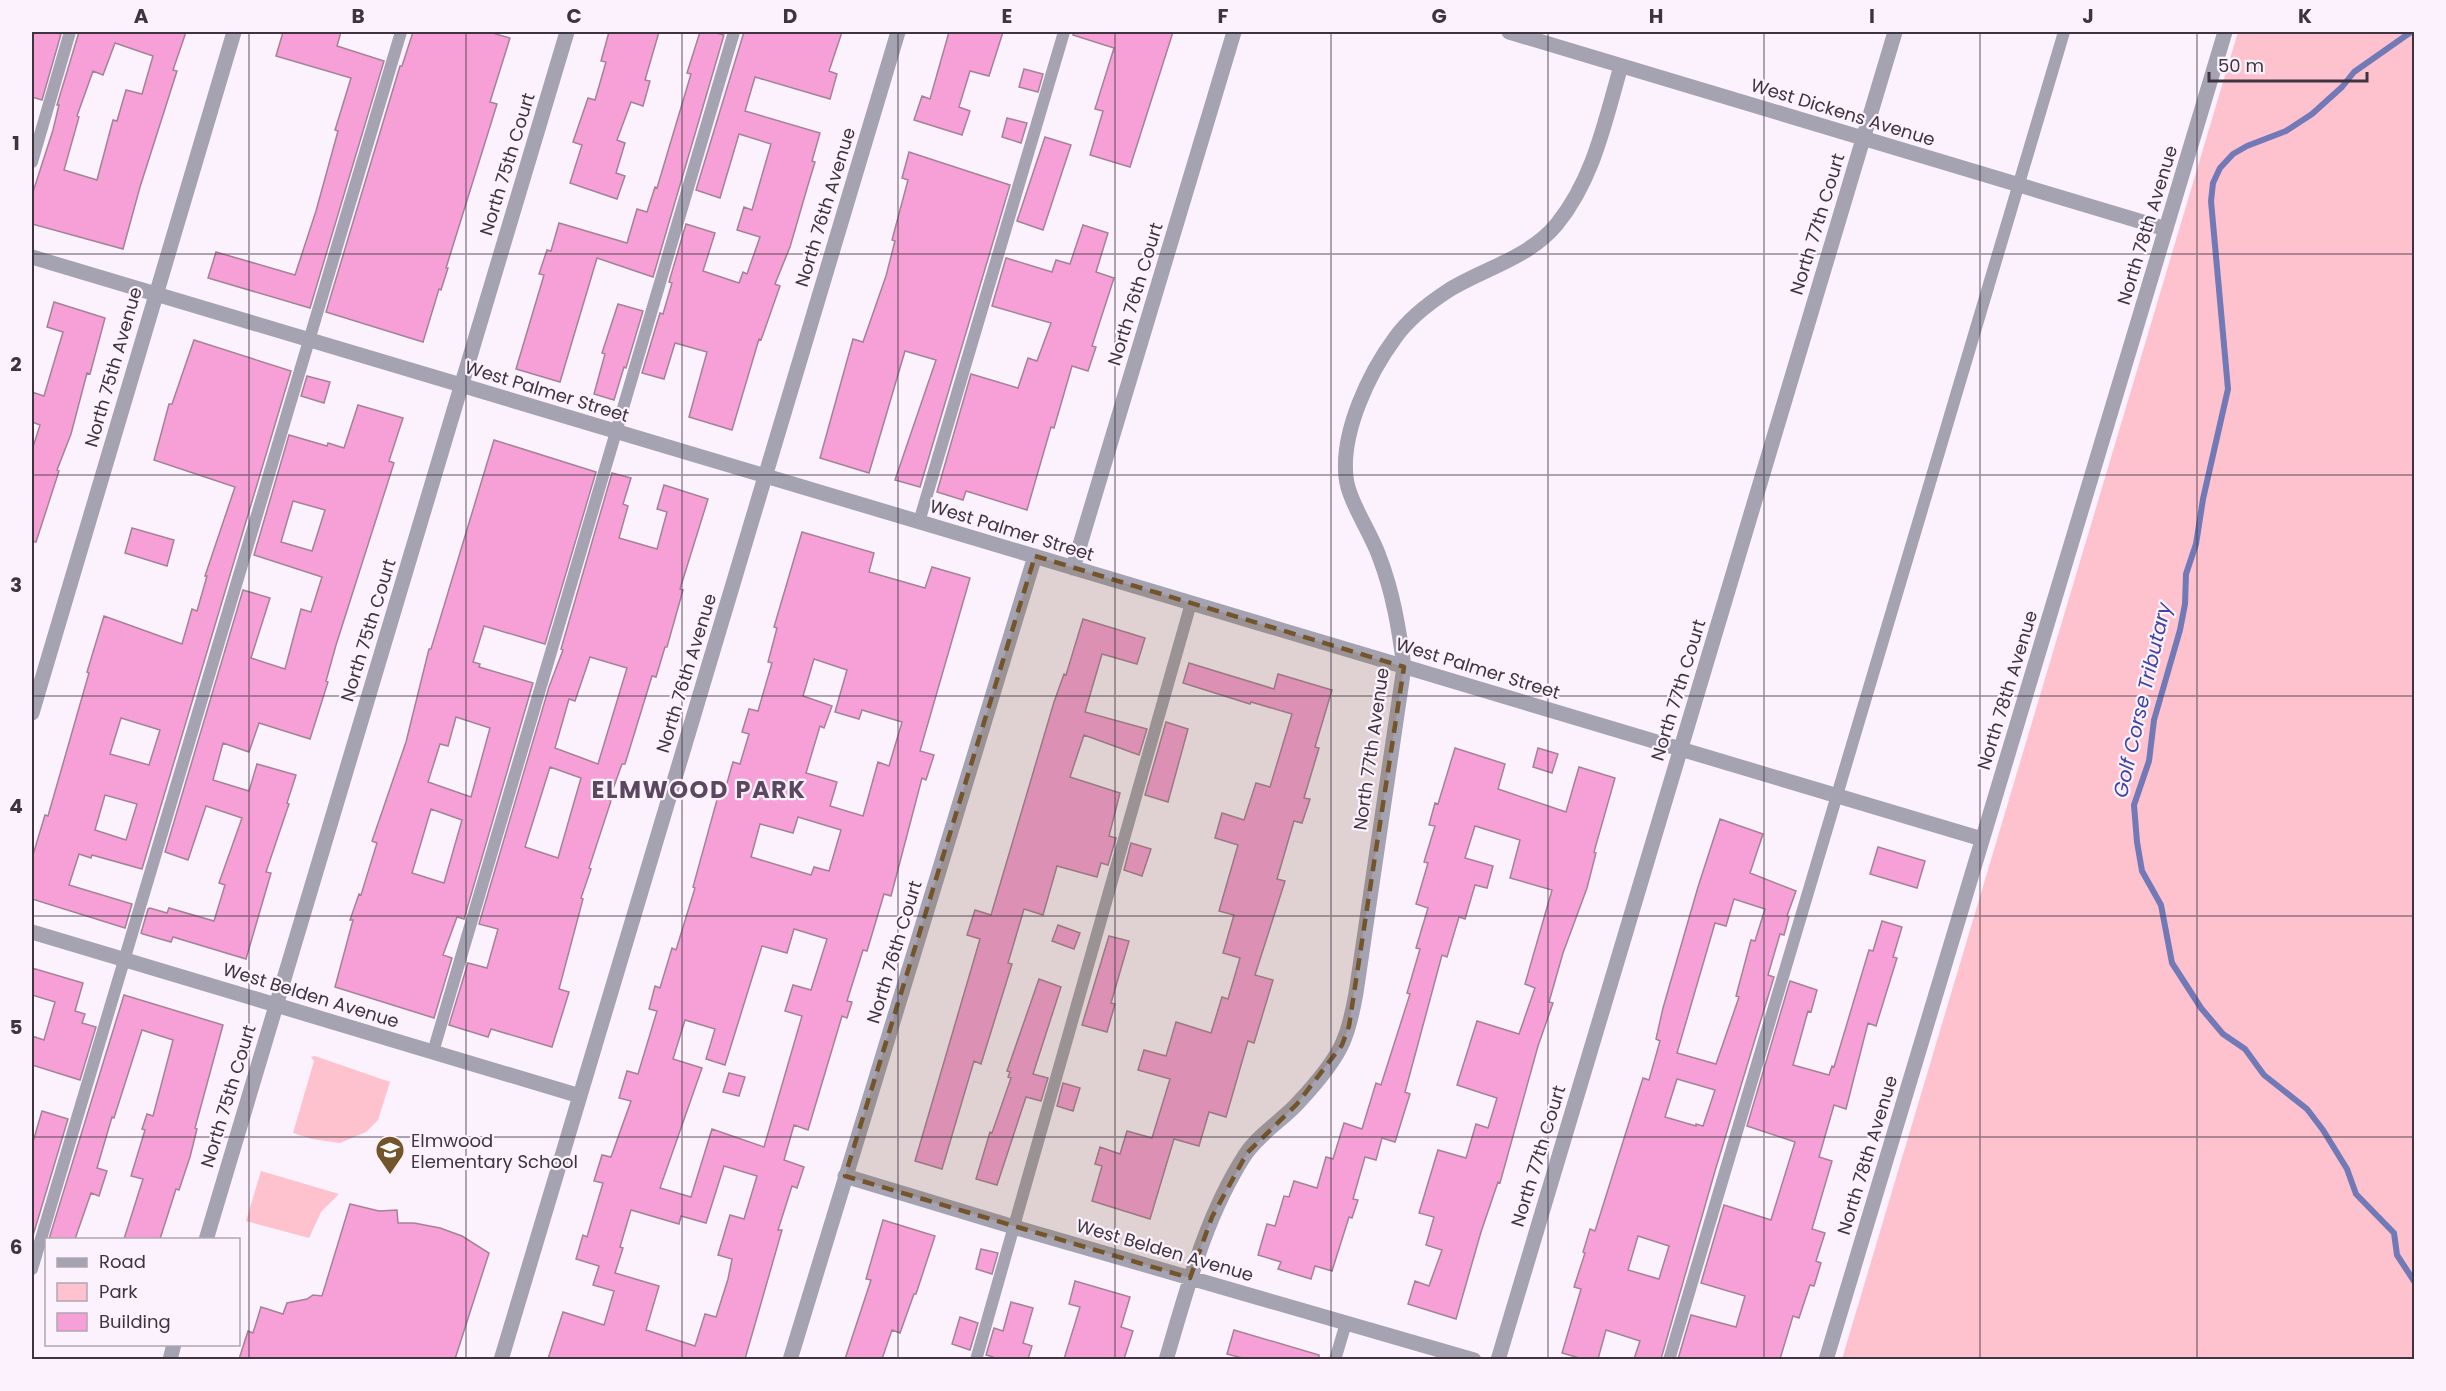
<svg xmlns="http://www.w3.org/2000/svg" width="2446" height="1391" font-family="Poppins,sans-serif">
  <rect width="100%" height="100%" fill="#fcf2fe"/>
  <path fill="#fec1ce" d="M2238 32H2414V1359H1842Z
    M315 1056 390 1082 378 1120 366 1132 340 1143 312 1139 293 1133 314 1061 311 1057Z
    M261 1171 339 1194 321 1212 309 1238 246 1221Z"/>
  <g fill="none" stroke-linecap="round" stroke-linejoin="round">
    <path stroke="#7179b7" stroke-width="6" d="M2411 32 2354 72 2342 87 2312 114 2286 131 2247 146 2233 154 2220 168 2213 183 2211 201 2228 389 2203 499 2196 544 2186 574 2185 604 2180 630 2154 720 2149 761 2134 805 2137 842 2142 871 2161 905 2172 963 2201 1008 2223 1034 2245 1049 2264 1075 2307 1109 2323 1130 2347 1169 2356 1194 2394 1233 2397 1255 2414 1281"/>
  </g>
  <path fill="#f7a0d7" stroke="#a48296" stroke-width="1.5" fill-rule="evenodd" d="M32 32H51L61 34 42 100 32 97Z
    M79 32H186L173 70 177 71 140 187 123 249 32 224V195L53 130 59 105H57ZM115 43 153 56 142 94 126 90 117 121 113 120 97 180 64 170 79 117 77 116 93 71 103 75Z
    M283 32H341L337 46 384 61 310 308 208 278 216 252 295 275 316 211 338 131 335 130 351 78 276 56Z
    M413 32H489L510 38 490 102 497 104 446 268H448L441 290 439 289 423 342 326 312 400 66H402Z
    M609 32H659L645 80 650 81 643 106 631 102 617 140 625 143 616 173 625 176 617 199 570 183 582 145 573 142 588 98 595 100 606 62 601 61Z
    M700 32H712L724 35 653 277 597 258 560 382 516 369 544 275 539 274 547 250 551 251 559 223 627 243 637 209 647 212 655 187 657 188 691 74 687 73Z
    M744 32H842L829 71 837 74 830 99 755 77 745 111 820 133 812 161 815 162 808 185 790 247 775 284 780 286 761 340 759 339 732 430 689 417 707 352 675 343 664 379 642 373 660 313 663 314 672 283 669 282 686 224 715 233 703 271 739 283 743 272 747 274 760 237 737 230 744 207 752 210 771 144 739 134 720 198 696 190Z
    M949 32H1003L989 76 970 71 959 107 970 111 962 135 914 120 922 96 930 99Z
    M1074 32H1173L1130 167 1090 155 1103 111 1095 109 1114 48 1073 35Z
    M1024 69 1043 74 1038 92 1019 87Z
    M1007 118 1027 123 1021 143 1002 137Z
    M1045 137 1071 145 1043 230 1017 221Z
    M909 152 1010 185 920 487 895 480 936 360 905 351 869 473 820 458 853 339 863 342 886 276 895 241 892 240 908 180 902 178Z
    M1083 225 1108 233 1096 272 1114 278 1092 346 1096 347 1088 371 1072 366 1054 428 1051 427 1027 510 966 491 963 500 937 492 971 374 1018 388 1028 358 1037 361 1051 323 992 306 1006 258 1052 272 1056 260 1070 264Z
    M54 302 105 318 90 374 87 373 71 434 57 470 59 471 36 542 32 541V450L40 425 32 422V392L44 396 63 332 47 327Z
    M618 304 643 311 626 368 624 367 614 400 594 394 605 354 602 353Z
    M194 340 291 371 142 869 92 855 91 858 79 854 69 885 132 904 125 928 32 899V858L45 815 48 816 89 673 87 672 104 616 182 644 192 609 197 611 207 576H205L235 487 154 460 169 404H172ZM121 718 160 730 149 765 110 754ZM105 795 137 804 126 840 95 830Z
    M307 376 330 382 324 403 301 396Z
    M358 405 403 418 389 461 394 463 336 645 326 681 328 682 310 739 259 723 249 752 223 743 213 780 249 791 257 764 296 775 287 803 289 804 266 872 271 873 246 959 173 937 171 942 143 934 141 933 148 909 150 908 167 913 169 908 214 921 225 885 219 883 242 818 206 806 188 860 165 852 243 590 270 598 251 658 285 669 301 609 311 612 322 577 254 555 289 435 327 446 328 443 344 448ZM293 501 325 510 312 551 281 542Z
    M494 440 596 472 545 644 484 626 473 662 480 664 479 667 533 683 464 919 457 917 443 955 452 958 434 1018 335 987 353 920H350L359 894 361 895 377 843 372 841 406 742 429 649H431ZM456 717 490 728 471 797 428 782 440 744 448 746ZM431 809 462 820 444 883 412 873Z
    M612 473 631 478 623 504 628 506 619 538 657 549 667 512 657 509 664 485 708 499 680 589 683 590 667 647H665L656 677 652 676 625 764H622L609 800 611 801 589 868 591 869 581 898 583 899 559 989 569 992 552 1047 491 1029 488 1037 449 1025 468 963 487 968 498 929 479 924 549 687 563 650 561 649ZM590 657 627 668 598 764 555 748 569 699 575 701ZM550 767 581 778 558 858 525 847Z
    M132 528 174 540 167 566 125 553Z
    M802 532 874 553 869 572 925 588 932 567 970 578 920 751 934 755 926 780 922 778 891 896 884 894 867 951 863 950 847 1001 852 1002 847 1018 842 1016 808 1130 794 1125 784 1160 804 1167 797 1188 792 1186 778 1230H782L745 1359H548L563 1312 604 1325 614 1291 593 1285 599 1266 576 1259 583 1235 587 1237 603 1183 594 1181 602 1155 611 1157 631 1101 619 1098 627 1071 638 1074 657 1011 649 1009 655 986 660 988 672 948 676 950 695 888 693 887 718 796 723 797 733 762 740 764 749 734 742 732 749 709 758 711 772 663 768 662 777 628 774 627ZM814 659 847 670 835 712 859 719 862 710 902 722 889 766 878 762 863 816 830 806 837 782 806 773 820 726 824 728 832 706 803 696ZM798 817 841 830 829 871 814 867 811 875 751 857 760 824 793 833ZM794 929 827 939 811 990 793 985 785 1011 802 1016 764 1147 712 1129 691 1197 660 1188 702 1068 673 1059 685 1020 715 1029 706 1059 725 1065 762 946 787 953ZM724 1166 757 1176 744 1219 730 1215 718 1255 732 1259 728 1279 716 1317 705 1314 695 1346 646 1330 659 1286 615 1273 623 1248 620 1247 631 1210 679 1224 681 1216 706 1223Z
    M1083 619 1145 638 1137 664 1102 654 1085 712 1147 729 1139 755 1084 735 1070 777 1120 793 1109 836 1116 838 1108 865 1101 863 1097 877 1057 866 1043 915 1024 909 1008 963 1012 964 981 1064 974 1061 942 1169 915 1161 980 939 967 935 975 910 991 915 1054 702 1064 674 1066 675Z
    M1189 663 1274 689 1278 674 1332 690 1315 747 1319 748 1304 798 1310 799 1302 823 1294 821 1277 879 1285 881 1255 975 1273 980 1254 1043 1248 1041 1226 1117 1209 1112 1199 1146 1174 1139 1150 1219 1092 1201 1102 1166 1095 1164 1100 1147 1120 1154 1127 1131 1152 1138 1170 1079 1138 1070 1144 1050 1166 1056 1176 1022 1211 1033 1222 997 1228 999 1240 958 1223 953 1234 915 1219 911 1238 845 1215 838 1222 813 1244 820 1256 783 1270 787 1292 714 1251 702 1250 704 1183 683Z
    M1166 722 1188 729 1168 802 1145 795Z
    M1455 748 1505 764 1498 789 1566 812 1579 767 1615 778 1594 852 1596 853 1587 888 1563 953 1549 1002 1553 1003 1538 1046 1500 1183 1498 1182 1481 1232 1456 1319 1408 1304 1415 1281 1429 1286 1442 1250 1426 1245 1434 1217 1419 1213 1438 1150 1466 1158 1476 1124 1488 1128 1497 1098 1457 1085 1477 1021 1519 1034 1535 988 1525 984 1552 890 1510 878 1520 840 1475 826 1465 858 1493 866 1487 888 1475 885 1465 919 1459 917 1447 957 1442 955 1405 1092 1410 1094 1395 1142 1382 1138 1376 1160 1365 1157 1353 1199 1358 1200 1352 1218 1349 1217 1332 1271 1315 1266 1311 1279 1278 1269 1281 1262 1258 1255 1267 1224 1275 1226 1284 1196 1289 1197 1294 1181 1317 1188 1326 1157 1333 1159 1344 1123 1362 1129 1376 1083 1381 1085 1410 994 1407 993 1420 949 1416 948 1428 908 1416 904 1428 863 1424 862 1435 826 1429 825 1435 803 1438 804Z
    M1538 748 1558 754 1552 773 1533 767Z
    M1720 819 1763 834 1750 873 1796 891 1787 916 1789 917 1784 935 1780 934 1768 975 1774 977 1715 1171 1661 1359H1634L1640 1341 1606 1330 1598 1359H1583L1562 1353 1581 1289 1574 1287 1585 1253 1583 1252 1590 1229 1595 1231 1643 1078 1649 1080 1660 1041 1656 1039 1663 1008 1698 887ZM1734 899 1765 909 1755 941 1751 940 1736 996 1739 997 1716 1064 1677 1053 1715 923 1726 926ZM1677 1079 1715 1090 1703 1126 1696 1124V1126L1665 1117ZM1638 1236 1669 1246 1659 1279 1628 1270Z
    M1131 843 1151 849 1142 876 1124 870Z
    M1878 847 1925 861 1917 888 1870 874Z
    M1882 921 1902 927 1893 957 1897 958 1876 1026 1868 1023 1846 1109 1834 1105 1819 1157 1832 1161 1812 1229 1825 1233 1816 1261 1821 1263 1814 1286 1810 1285 1799 1318 1793 1316 1780 1359H1678L1691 1315 1736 1327 1745 1296 1701 1283 1724 1205 1771 1220 1795 1142 1747 1126 1790 981 1817 990 1811 1012 1808 1011 1793 1065 1829 1075 1832 1066 1834 1067 1869 950 1873 951Z
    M1058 925 1080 933 1074 949 1052 941Z
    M1109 936 1129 941 1111 1003 1115 1004 1107 1032 1082 1025Z
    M32 968 83 983 75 1011 85 1014 82 1023 96 1027 80 1080 32 1065V1036L44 1040 55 1002 32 995Z
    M1039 979 1061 987 1033 1074 1048 1078 1041 1101 1026 1097 997 1185 976 1179 990 1132 992 1133 1011 1078 1008 1077 1010 1072 1007 1071Z
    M124 995 223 1025 195 1128 197 1129 190 1157 179 1190 176 1189 160 1239H124L143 1179 131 1176 145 1130 142 1129 147 1114 153 1116 173 1040 142 1030 114 1118 112 1117 97 1168 107 1171 99 1196 91 1193 75 1239H49Z
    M729 1073 745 1077 739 1096 723 1092Z
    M1063 1083 1080 1088 1073 1111 1057 1106Z
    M42 1111 68 1119 32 1239V1145Z
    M350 1204 379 1211 397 1210 398 1223H414L440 1228 462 1236 489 1253 455 1359H239L248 1331 253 1333 261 1307 283 1314 287 1303 307 1299 313 1295 322 1296Z
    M883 1220 935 1236 916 1294H914L900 1333 892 1330 882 1359H845L871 1280 866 1279Z
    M981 1249 998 1253 992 1274 976 1269Z
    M1075 1281 1130 1297 1121 1327 1133 1331 1124 1359H1064L1080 1307 1069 1304Z
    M1011 1302 1033 1308 1023 1343 1032 1346 1028 1359H992L993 1357 986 1355 994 1328 1003 1331Z
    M960 1317 978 1323 970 1350 952 1344Z
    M1234 1330 1319 1355V1359H1246L1227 1354Z"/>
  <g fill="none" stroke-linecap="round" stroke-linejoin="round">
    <path stroke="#a5a2b1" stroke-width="12" d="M32 162 70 32
      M919 522 1064 32
      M433 1052 734 32
      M32 1269 401 32
      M976 1360 1191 603
      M1335 1360 1346 1323
      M1669 1360 2064 32"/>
    <path stroke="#a5a2b1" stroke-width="15" d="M1509 32 2166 229
      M32 257 1982 839
      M1073 568 1234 32
      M32 713 234 32
      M32 932 580 1096
      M845 1176 1014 1227 1474 1360
      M206 1240 567 32
      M170 1360 174 1344
      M501 1360 898 32
      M790 1360 1035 556
      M1166 1360C1187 1290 1205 1217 1245 1155 1258 1135 1281 1121 1297 1104 1312 1088 1335 1061 1343 1042 1350 1026 1353 1010 1356 993L1404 667C1399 629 1393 592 1379 556 1371 533 1348 500 1346 477 1341 432 1369 373 1395 338 1409 318 1429 303 1449 290 1485 268 1529 258 1557 224 1594 178 1605 121 1621 66
      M1498 1360 1895 32
      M1826 1360 2225 32"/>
  </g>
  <path fill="#74542a" fill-opacity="0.2" stroke="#74542a" stroke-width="4.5" stroke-dasharray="12 8" stroke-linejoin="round" d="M1035 556 1404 667 1349 1026 1342 1045 1297 1104 1247 1153 1212 1217 1190 1278 845 1176Z"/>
  <path fill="none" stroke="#3d3440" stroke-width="1.5" stroke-opacity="0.55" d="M249 32V1360M466 32V1360M682 32V1360M898 32V1360M1115 32V1360M1331 32V1360M1548 32V1360M1764 32V1360M1980 32V1360M2197 32V1360M32 254H2414M32 475H2414M32 696H2414M32 916H2414M32 1137H2414"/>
  <defs>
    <g id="school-pin" transform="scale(1.5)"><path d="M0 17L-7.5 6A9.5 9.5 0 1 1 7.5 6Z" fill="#74542a" stroke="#fcf2fe"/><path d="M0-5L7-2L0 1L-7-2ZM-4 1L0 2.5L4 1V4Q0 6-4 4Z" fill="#fff"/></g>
  </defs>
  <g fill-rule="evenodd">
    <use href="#school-pin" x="390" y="1150"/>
  </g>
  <g text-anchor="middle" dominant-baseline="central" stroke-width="4.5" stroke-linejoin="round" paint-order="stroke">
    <g font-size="18" fill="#3d3440" stroke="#fcf2fe">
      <text transform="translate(1843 112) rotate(17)">West Dickens Avenue</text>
      <text transform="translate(507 164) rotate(-73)">North 75th Court</text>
      <text transform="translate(825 207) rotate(-73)">North 76th Avenue</text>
      <text transform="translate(1817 224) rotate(-73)">North 77th Court</text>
      <text transform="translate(2147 225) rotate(-73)">North 78th Avenue</text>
      <text transform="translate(1135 294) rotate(-73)">North 76th Court</text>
      <text transform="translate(113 367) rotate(-74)">North 75th Avenue</text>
      <text transform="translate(547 391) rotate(17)">West Palmer Street</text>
      <text transform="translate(1012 530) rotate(17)">West Palmer Street</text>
      <text transform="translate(368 630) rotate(-73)">North 75th Court</text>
      <text transform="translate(1478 668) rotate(17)">West Palmer Street</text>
      <text transform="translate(686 673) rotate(-73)">North 76th Avenue</text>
      <text transform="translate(1678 690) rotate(-73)">North 77th Court</text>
      <text transform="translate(2007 690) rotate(-73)">North 78th Avenue</text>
      <text transform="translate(1371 749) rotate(-82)">North 77th Avenue</text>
      <text transform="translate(894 952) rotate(-73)">North 76th Court</text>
      <text transform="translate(311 995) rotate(17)">West Belden Avenue</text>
      <text transform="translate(228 1096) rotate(-73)">North 75th Court</text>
      <text transform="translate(1867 1155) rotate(-73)">North 78th Avenue</text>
      <text transform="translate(1538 1156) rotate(-73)">North 77th Court</text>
      <text transform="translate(1165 1250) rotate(16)">West Belden Avenue</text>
    </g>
    <g font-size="18" fill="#3d3440" stroke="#fcf2fe" text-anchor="start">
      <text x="411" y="1140">Elmwood<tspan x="411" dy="21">Elementary School</tspan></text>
    </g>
    <g font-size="20" font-style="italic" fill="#3c45a5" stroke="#fcf2fe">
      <text transform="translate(2142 700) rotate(-77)">Golf Corse Tributary</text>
    </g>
    <g font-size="24" font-weight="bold" letter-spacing="1.5" fill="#5b4760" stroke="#fcf2fe">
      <text x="699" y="789">ELMWOOD PARK</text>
    </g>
  </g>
  <rect width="2446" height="1391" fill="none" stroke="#fcf2fe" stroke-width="66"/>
  <rect x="45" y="1238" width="195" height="108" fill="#fcf2fe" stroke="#b0a6b2" stroke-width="1.5"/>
  <rect x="57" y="1258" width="30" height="9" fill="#a5a2b1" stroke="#b0a6b2" stroke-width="1.5"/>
  <text x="99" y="1268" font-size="18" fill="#3d3440">Road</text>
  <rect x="57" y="1283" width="30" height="18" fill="#fec1ce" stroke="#b0a6b2" stroke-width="1.5"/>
  <text x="99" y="1298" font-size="18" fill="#3d3440">Park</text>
  <rect x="57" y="1313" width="30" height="18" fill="#f7a0d7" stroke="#b0a6b2" stroke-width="1.5"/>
  <text x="99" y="1328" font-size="18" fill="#3d3440">Building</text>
  <path d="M2209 72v9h158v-9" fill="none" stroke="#3d3440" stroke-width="3"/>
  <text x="2218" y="72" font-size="18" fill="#3d3440" stroke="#fcf2fe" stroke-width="4.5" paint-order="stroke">50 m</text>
  <rect x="33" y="33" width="2380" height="1325" fill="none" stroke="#3d3440" stroke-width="2"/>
  <g font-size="20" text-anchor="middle" font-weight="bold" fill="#3d3440">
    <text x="141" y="23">A</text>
    <text x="358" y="23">B</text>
    <text x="574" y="23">C</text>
    <text x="790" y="23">D</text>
    <text x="1007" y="23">E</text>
    <text x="1223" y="23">F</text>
    <text x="1439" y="23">G</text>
    <text x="1656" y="23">H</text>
    <text x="1872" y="23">I</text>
    <text x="2088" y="23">J</text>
    <text x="2305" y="23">K</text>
    <text x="16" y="150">1</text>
    <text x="16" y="371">2</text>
    <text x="16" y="592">3</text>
    <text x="16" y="813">4</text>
    <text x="16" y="1034">5</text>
    <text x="16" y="1254">6</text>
  </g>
</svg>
